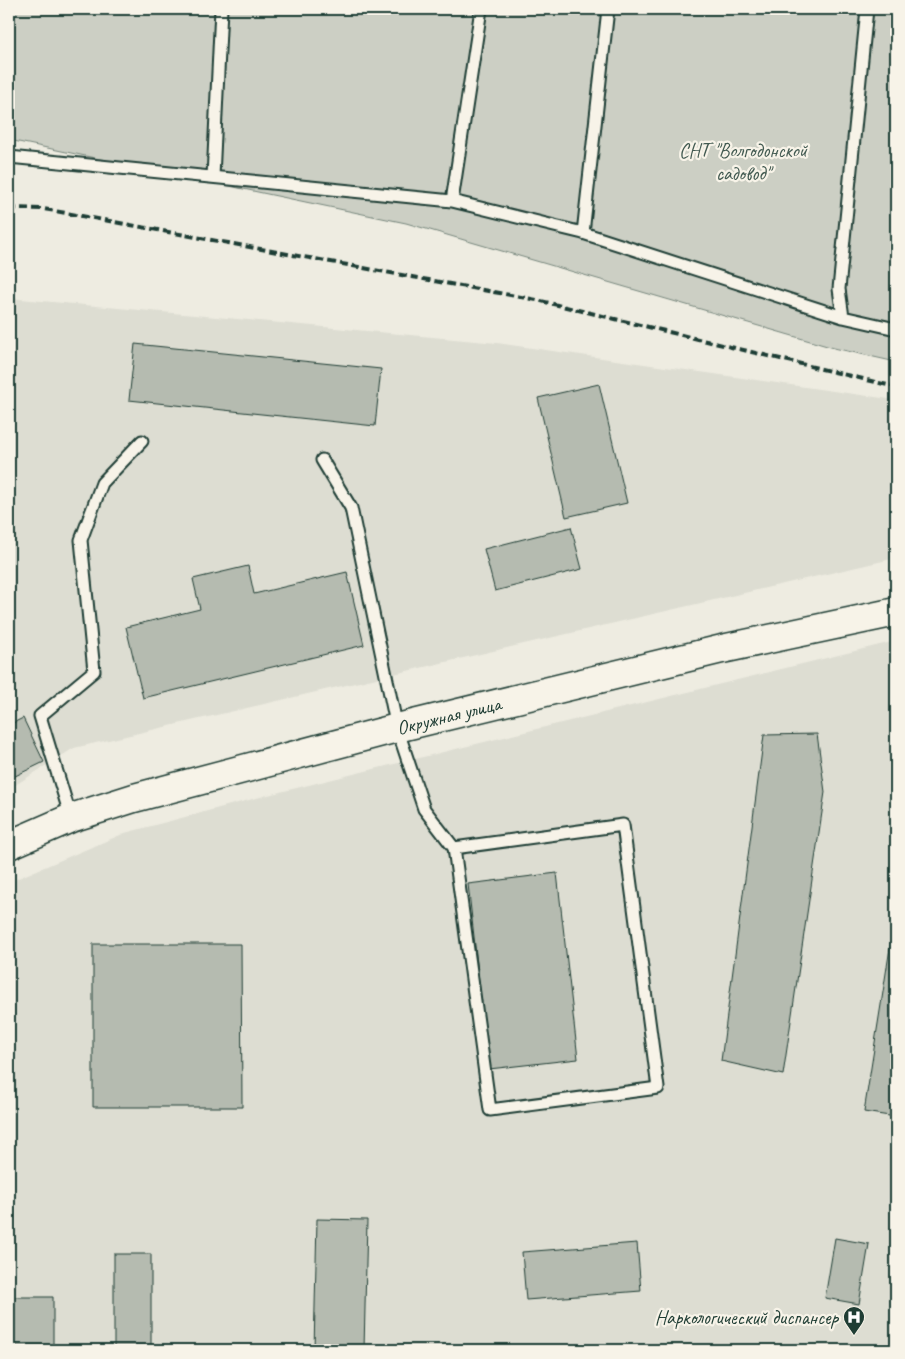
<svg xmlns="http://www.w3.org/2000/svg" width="905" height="1359" font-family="Caveat,sans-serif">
  <rect width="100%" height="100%" fill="#eeece1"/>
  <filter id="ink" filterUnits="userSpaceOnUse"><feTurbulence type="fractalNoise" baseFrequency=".02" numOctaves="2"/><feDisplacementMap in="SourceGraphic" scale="10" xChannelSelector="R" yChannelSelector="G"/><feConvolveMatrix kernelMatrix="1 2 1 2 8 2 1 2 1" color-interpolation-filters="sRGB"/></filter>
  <g filter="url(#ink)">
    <path fill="#ddddd2" d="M9 298 497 343 896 400V558L74 748 9 789Z
      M896 641V1350H9V882L125 833 268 795Z"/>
    <path fill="#cccfc4" stroke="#76867c" d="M9 9H896V362L834 348 406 223 9 140Z"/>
    <path fill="#b5bbb0" stroke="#1f3d34" d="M135 344 381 369 375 426 129 400Z
      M599 384 627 503 566 517 538 398Z
      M571 527 582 569 495 591 484 549Z
      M248 566 254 594 347 572 364 645 143 698 126 627 200 609 193 579Z
      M23 718 44 762 9 779V725Z
      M817 734 825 792 783 1075 721 1061 764 735Z
      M557 873 578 1059 489 1069 468 884Z
      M896 910V1117L864 1112Z
      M93 944H241L242 1107H93Z
      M317 1219 367 1220 364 1350H314Z
      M835 1238 869 1244 859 1304 825 1298Z
      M637 1243 641 1291 526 1300 522 1252Z
      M114 1254H151V1350H114Z
      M9 1297H53V1350H9Z"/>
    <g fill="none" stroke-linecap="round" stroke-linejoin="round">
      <g stroke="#1f3d34" stroke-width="15">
        <path id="service" d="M867 9 839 289 843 317 896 329
          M9 157 452 201 583 233 843 317
          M213 177 221 9
          M452 201 481 9
          M583 233 608 9
          M322 460 351 508 397 728 424 809 454 848 490 1110 658 1088 623 825 454 848
          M71 818 40 716 94 671 81 540 102 483 142 441"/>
      </g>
      <g stroke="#1f3d34" stroke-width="31">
        <g id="secondary">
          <path id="s1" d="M9 845 71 818 134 798 397 728 722 649 896 612"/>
        </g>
      </g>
      <use href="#service" stroke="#f7f3e8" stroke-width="11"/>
      <use href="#secondary" stroke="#f7f3e8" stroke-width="28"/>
      <path stroke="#1f3d34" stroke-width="4" stroke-dasharray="8 4" stroke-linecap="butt" d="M9 208 44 209 537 300 896 387"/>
    </g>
  </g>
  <defs>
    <g id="hospital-pin" transform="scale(1.125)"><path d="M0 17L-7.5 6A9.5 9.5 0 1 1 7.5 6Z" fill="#1f3d34" stroke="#f7f3e8"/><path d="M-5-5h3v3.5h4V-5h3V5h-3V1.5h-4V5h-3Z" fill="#fff"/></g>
  </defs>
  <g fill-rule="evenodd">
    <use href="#hospital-pin" x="854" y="1317"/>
  </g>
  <g text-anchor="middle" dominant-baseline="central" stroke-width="4.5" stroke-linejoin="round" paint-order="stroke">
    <g font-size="20" fill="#425a51" stroke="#f7f3e8">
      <text x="743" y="150">СНТ "Волгодонской<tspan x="743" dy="23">садовод"</tspan></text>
    </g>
    <g font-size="20" fill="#1f3d34" stroke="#f7f3e8">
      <text stroke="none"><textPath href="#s1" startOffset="459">Окружная улица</textPath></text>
    </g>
    <g font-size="20" fill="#1f3d34" stroke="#f7f3e8" text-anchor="end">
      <text x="838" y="1317">Наркологический диспансер</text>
    </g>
  </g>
  <rect width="905" height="1359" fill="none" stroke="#f7f3e8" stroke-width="30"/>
  <rect x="15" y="15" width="875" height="1329" fill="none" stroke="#1f3d34" stroke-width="2" filter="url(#ink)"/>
</svg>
